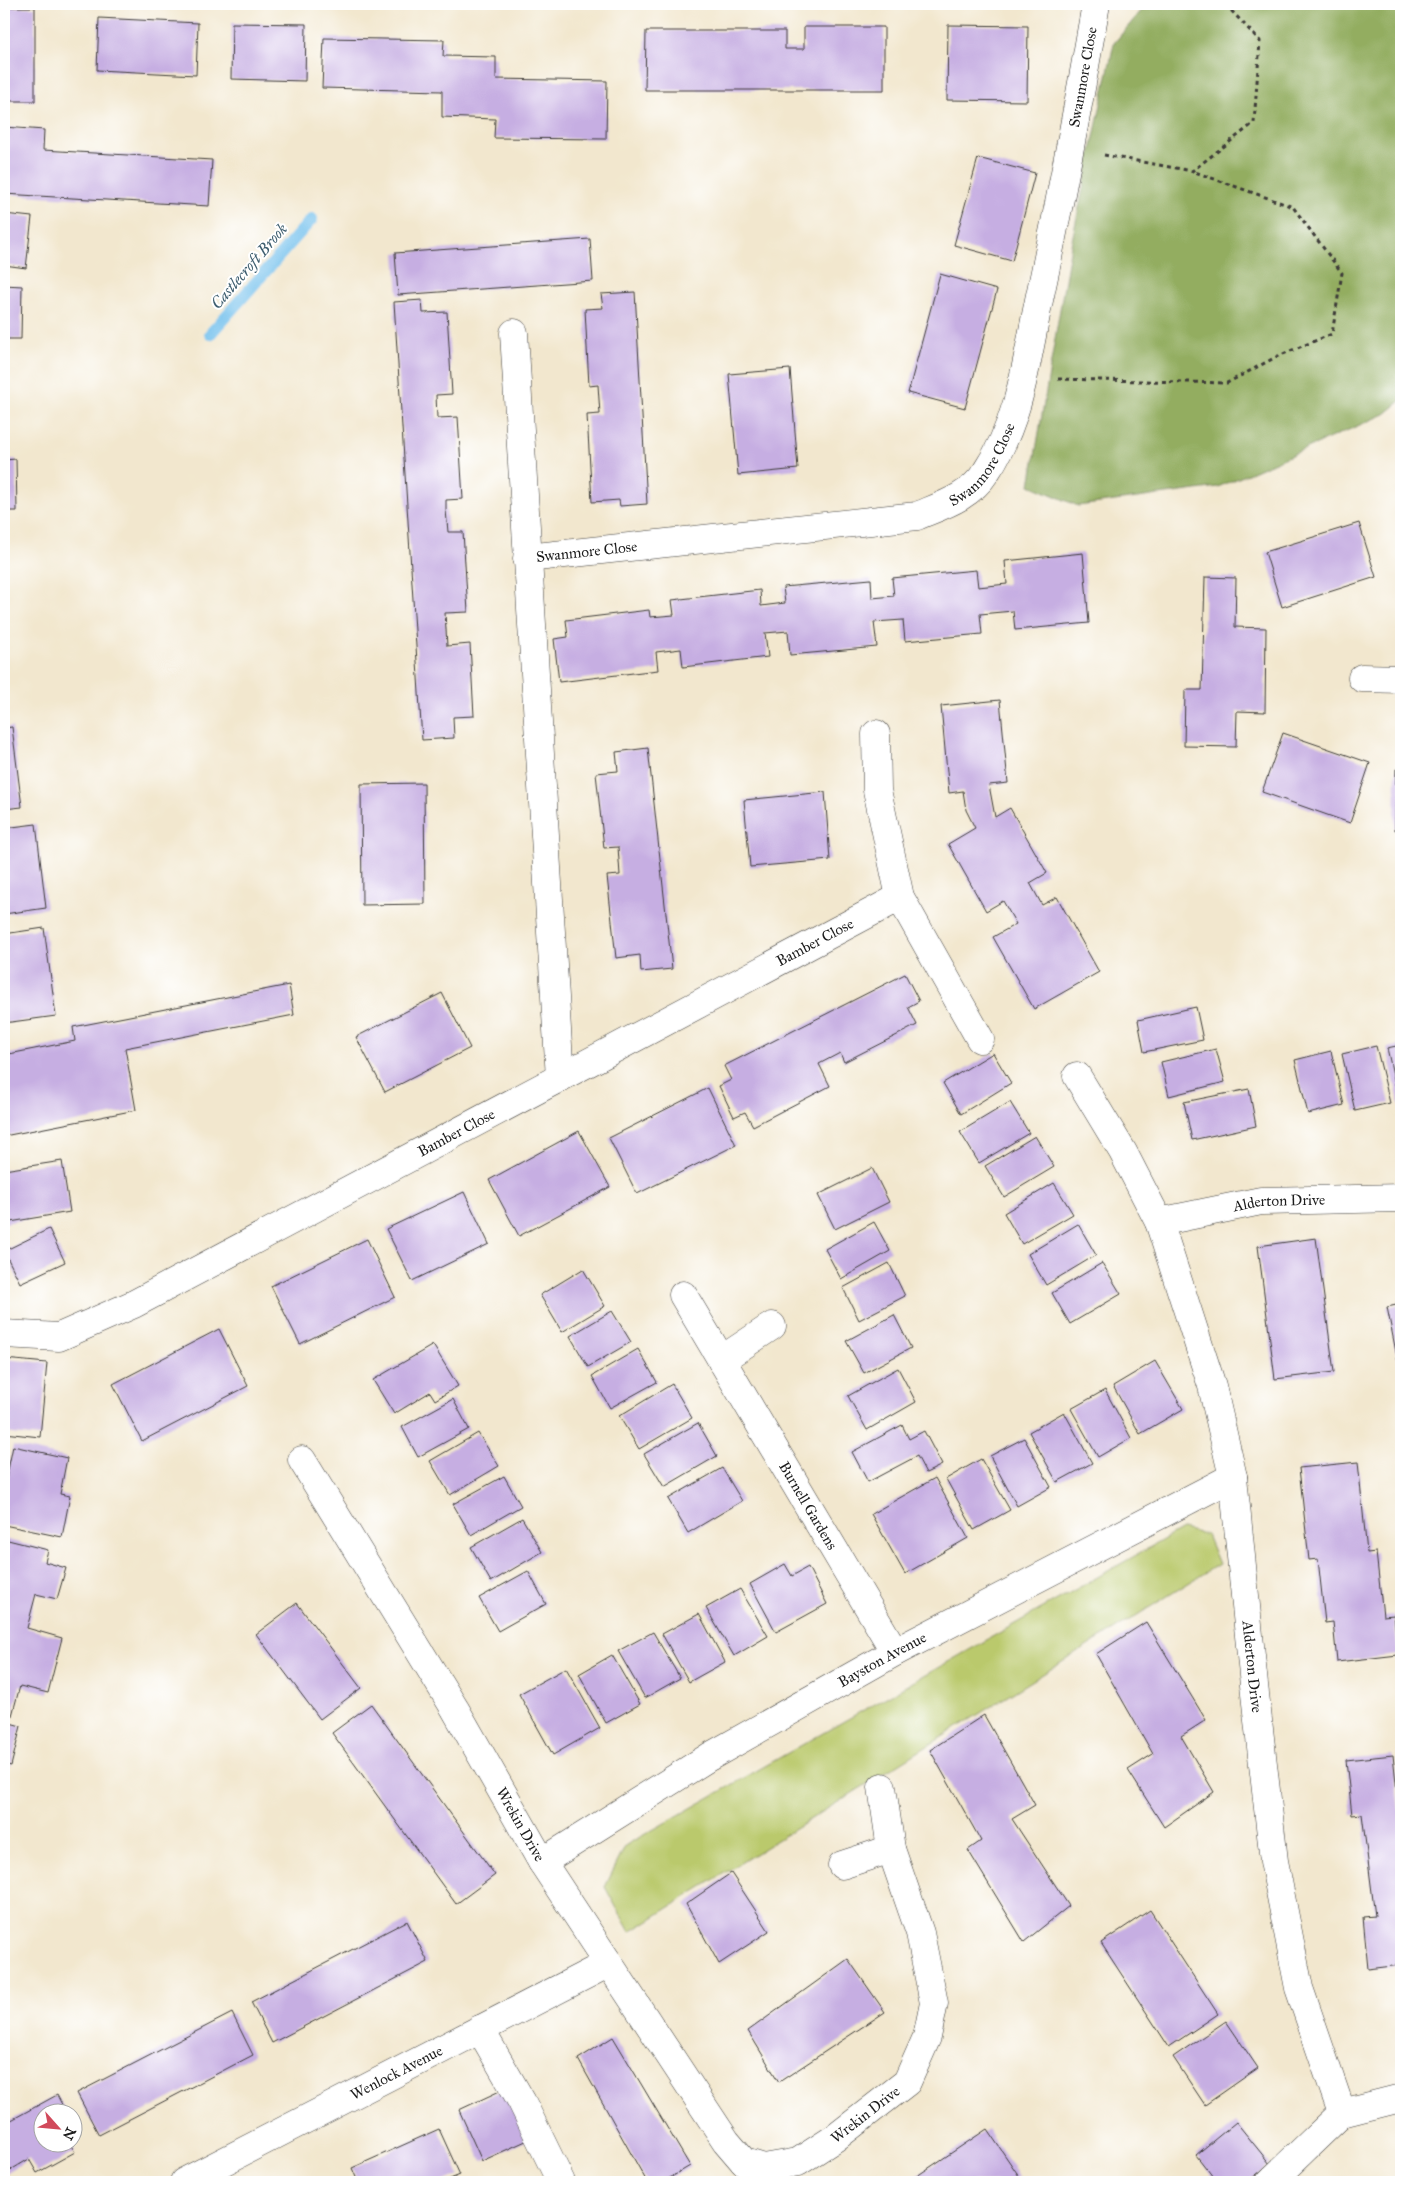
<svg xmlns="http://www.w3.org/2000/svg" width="1405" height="2186" font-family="'IM FELL Great Primer',serif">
  <rect width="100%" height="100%" fill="#fff"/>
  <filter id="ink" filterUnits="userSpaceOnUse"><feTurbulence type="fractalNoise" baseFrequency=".02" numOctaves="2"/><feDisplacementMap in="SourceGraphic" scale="10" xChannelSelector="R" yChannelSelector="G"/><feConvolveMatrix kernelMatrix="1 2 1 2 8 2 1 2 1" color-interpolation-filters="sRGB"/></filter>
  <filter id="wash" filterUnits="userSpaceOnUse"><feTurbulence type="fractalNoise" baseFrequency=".0096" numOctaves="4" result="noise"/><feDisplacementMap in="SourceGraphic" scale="20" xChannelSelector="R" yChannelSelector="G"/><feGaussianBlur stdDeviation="1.12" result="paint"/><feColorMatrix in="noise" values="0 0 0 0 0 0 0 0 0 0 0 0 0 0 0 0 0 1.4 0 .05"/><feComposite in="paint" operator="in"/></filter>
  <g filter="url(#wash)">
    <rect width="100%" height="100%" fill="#f2e7ce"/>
    <path fill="#bac96c" stroke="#6b7244" d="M1182 1529 1207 1535 1219 1564 630 1932 605 1887 626 1845Z"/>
    <path fill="#93ad60" stroke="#58643e" d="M1147 4H1401V401L1385 414 1218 487 1078 506 1030 485 1071 245 1114 43Z"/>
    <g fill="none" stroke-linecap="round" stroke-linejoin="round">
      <path stroke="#72c0ec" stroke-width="12" d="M210 334 312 219"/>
    </g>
    <g id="blocks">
      <path fill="#c6aee2" d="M4 7H35V101H4Z
        M99 18 198 23 196 75 97 70Z
        M232 23 306 24 305 81 231 79Z
        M948 25 1028 26 1027 101 947 100Z
        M804 27H884V90H645L646 31H785V49H804Z
        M324 38 444 40 443 56 496 57V79L607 81 606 139 494 138 495 119 442 117V91L322 88Z
        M4 127 44 130 43 150 212 160 209 206 4 194Z
        M978 158 1035 173 1012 261 954 245Z
        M4 214 32 217 26 268 4 265Z
        M590 239 593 281 398 295 395 253Z
        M940 274 997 290 965 408 908 393Z
        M4 285 22 286 21 339H4Z
        M635 292 647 504 620 506 619 500 592 502 587 415 600 414 598 385 589 386 585 309 603 308 601 294Z
        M422 300 423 313 447 312 452 394 436 395 437 418 458 417 463 499 446 500V510L448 532H463L468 612 445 613 447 646 470 644 474 716 453 717 454 738 422 740 394 302Z
        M790 369 798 469 738 475 729 374Z
        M16 459 17 511H4V460Z
        M1359 523 1376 577 1282 607 1265 552Z
        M1083 553 1089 623 1015 630 1013 611 980 614 982 634 905 641 903 620 874 622 877 647 790 655 788 631 765 633 768 657 683 667 681 649 656 652 658 670 559 682 554 639 568 637 566 620 649 610 650 617 674 615 672 600 760 590 761 606 785 603 783 587 871 579 872 598 894 596 892 578 976 570 978 587 1007 584 1005 561Z
        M1205 577 1236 578 1235 627 1266 628 1265 712 1237 711 1236 747 1184 746 1185 690H1202Z
        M1000 700 1008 783 989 785 995 817 1010 808 1047 873 1030 883 1042 905 1057 897 1099 972 1034 1009 993 937 1016 924 1003 901 986 911 948 844 975 828 966 810 963 791 949 793 941 706Z
        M12 727 22 807 4 809V728Z
        M1283 733 1370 763 1350 823 1262 792Z
        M648 748 672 969 641 972 640 955 616 958 607 876 620 875 618 847 604 848 596 773 618 771 616 752Z
        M1396 769H1401V830H1395Z
        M424 783 425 904 362 905 361 784Z
        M825 792 830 860 750 867 744 800Z
        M36 824 46 908 4 914V828Z
        M44 928 56 1016 4 1023V934Z
        M905 974 919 1001 908 1007 917 1025 844 1062 840 1053 819 1064 830 1086 753 1126 745 1112 734 1117 719 1086 731 1080 724 1066Z
        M289 985 294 1015 125 1048 136 1110 4 1136V1055L75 1041 73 1027Z
        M442 993 470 1048 385 1092 356 1037Z
        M1196 1007 1203 1040 1144 1052 1138 1020Z
        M1401 1045V1105L1400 1106 1387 1048Z
        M1376 1046 1390 1103 1355 1111 1342 1054Z
        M1216 1049 1225 1082 1169 1096 1161 1062Z
        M1331 1051 1344 1105 1308 1114 1295 1060Z
        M993 1053 1011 1083 961 1114 943 1083Z
        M708 1088 736 1145 637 1194 609 1138Z
        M1249 1089 1256 1126 1192 1140 1184 1102Z
        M1010 1102 1029 1133 979 1163 960 1132Z
        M579 1131 610 1187 519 1236 489 1180Z
        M1035 1136 1054 1167 1004 1197 985 1166Z
        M62 1161 70 1212 4 1223V1170Z
        M872 1168 889 1202 835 1229 818 1195Z
        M1054 1183 1073 1214 1022 1244 1004 1213Z
        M464 1192 489 1244 412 1281 386 1229Z
        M874 1222 890 1251 841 1279 825 1249Z
        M1078 1224 1096 1255 1046 1285 1028 1254Z
        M49 1229 65 1262 20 1283 4 1251Z
        M1316 1238 1334 1372 1275 1379 1258 1246Z
        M367 1239 395 1297 300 1344 271 1286Z
        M889 1263 905 1296 859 1320 843 1288Z
        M1102 1263 1121 1294 1070 1324 1052 1293Z
        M583 1269 605 1306 562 1332 540 1295Z
        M1401 1304V1366L1399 1367 1387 1307Z
        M612 1311 631 1342 588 1367 570 1336Z
        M894 1315 911 1348 864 1373 846 1341Z
        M219 1329 248 1386 142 1441 113 1384Z
        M433 1345 458 1386 435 1400 430 1392 394 1414 373 1380Z
        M638 1349 657 1382 610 1408 592 1376Z
        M4 1359 47 1363 40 1437 4 1433Z
        M1155 1361 1183 1409 1140 1434 1113 1386Z
        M898 1368 916 1402 867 1430 848 1396Z
        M672 1384 692 1418 639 1449 619 1416Z
        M1105 1390 1131 1438 1098 1457 1071 1409Z
        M453 1399 469 1429 418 1457 402 1427Z
        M1064 1412 1092 1463 1057 1482 1029 1432Z
        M698 1423 717 1456 664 1487 644 1454Z
        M902 1425 909 1439 924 1431 942 1465 926 1473 917 1456 868 1482 852 1452Z
        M478 1433 499 1466 450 1495 430 1461Z
        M1024 1438 1051 1487 1017 1506 990 1456Z
        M13 1446 67 1458 60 1494 70 1496 62 1537 4 1525V1489Z
        M981 1459 1010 1510 974 1530 946 1479Z
        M1358 1462 1367 1553 1376 1552 1383 1616 1394 1615 1398 1655 1337 1662 1333 1622 1325 1623 1318 1559 1309 1560 1299 1468Z
        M722 1468 742 1501 688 1533 668 1499Z
        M504 1476 521 1506 471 1535 453 1504Z
        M935 1478 968 1538 905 1574 871 1514Z
        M522 1518 542 1552 491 1582 471 1547Z
        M4 1539 48 1550 45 1562 66 1568 57 1599 36 1594 27 1628 62 1638 48 1693 20 1686 10 1723 21 1726 11 1766 4 1764Z
        M785 1564 792 1576 808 1567 827 1604 776 1632 750 1584Z
        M528 1571 546 1604 498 1631 479 1598Z
        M740 1589 768 1636 734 1656 706 1608Z
        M297 1603 361 1688 320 1719 256 1634Z
        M699 1614 725 1662 689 1682 662 1634Z
        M1146 1622 1206 1720 1181 1736 1214 1792 1164 1827 1128 1770 1153 1754 1096 1654Z
        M653 1632 680 1678 645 1698 618 1651Z
        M612 1655 640 1704 606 1723 579 1674Z
        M566 1668 600 1728 553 1755 519 1694Z
        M371 1704 495 1875 456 1904 332 1733Z
        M984 1715 1035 1805 1012 1819 1069 1906 1024 1942 968 1850 981 1841 930 1750Z
        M1393 1755 1399 1810 1401 1809V1965L1368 1969 1363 1917 1375 1916 1362 1814 1352 1815 1346 1760Z
        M731 1873 769 1931 719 1964 686 1904Z
        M1150 1910 1218 2014 1169 2047 1101 1943Z
        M407 1921 428 1962 272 2043 251 2002Z
        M848 1959 885 2012 779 2082 748 2031Z
        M232 2013 253 2055 99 2135 77 2093Z
        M1226 2021 1258 2068 1205 2105 1173 2057Z
        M613 2037 690 2166 663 2182H647L578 2059Z
        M504 2089 528 2140 482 2161 459 2110Z
        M57 2095 67 2114H42V2144H70L75 2152 37 2173 29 2159 4 2174V2124Z
        M1236 2122 1270 2164 1247 2182H1217L1196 2155Z
        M439 2129 460 2175 443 2182H358L352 2168Z
        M987 2129 1019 2176 1010 2182H908Z"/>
    </g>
  </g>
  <g filter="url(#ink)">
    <use href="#blocks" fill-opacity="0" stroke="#3c3a37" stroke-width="1"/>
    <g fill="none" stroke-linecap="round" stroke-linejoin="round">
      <g stroke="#3c3a37" stroke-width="29">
        <g id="minor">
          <path d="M514 333 560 1078"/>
          <path id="s1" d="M527 558 917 516C943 505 970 497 986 472 1020 422 1027 358 1039 300 1060 202 1079 103 1096 4"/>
          <path d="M1362 678 1401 679"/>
          <path d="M876 734 877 790 900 897 980 1039"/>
          <path id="s2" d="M1077 1076 1123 1152 1159 1222 1212 1386 1233 1477 1254 1685 1274 1861 1299 1988 1342 2113"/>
          <path id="s3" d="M1159 1222 1261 1201 1401 1198"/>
          <path id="s4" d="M683 1295 895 1652"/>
          <path id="s5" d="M4 1334 59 1337 134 1304 900 897"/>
          <path d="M721 1360 772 1326"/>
          <path id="s6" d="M302 1460 455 1709 542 1862 726 2141 744 2162 764 2168 798 2162 835 2138 907 2082 927 2037 934 2003 920 1933 891 1849 882 1787"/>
          <path id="s7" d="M542 1862 709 1757 895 1652 1233 1477"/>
          <path d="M842 1865 891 1849"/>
          <path d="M480 2029 522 2102 561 2182"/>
          <path id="s8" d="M184 2182 609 1963"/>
          <path d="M1270 2182 1342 2113 1397 2099"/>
        </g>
      </g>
      <path stroke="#3c3a37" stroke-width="3" stroke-dasharray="4 4" stroke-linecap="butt" d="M1104 155 1192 171 1254 123 1260 41 1225 4
        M1058 379 1227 383 1278 356 1332 334 1342 273 1293 207 1192 171"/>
      <use href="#minor" stroke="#fff" stroke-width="28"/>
    </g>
  </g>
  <g text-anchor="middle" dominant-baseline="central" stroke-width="4" stroke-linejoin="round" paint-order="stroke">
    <g font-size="15" fill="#1c1c1c" stroke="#fff">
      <text stroke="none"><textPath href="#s1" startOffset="884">Swanmore Close</textPath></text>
      <text stroke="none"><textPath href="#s1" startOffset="479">Swanmore Close</textPath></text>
      <text stroke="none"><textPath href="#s1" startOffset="60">Swanmore Close</textPath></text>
      <text stroke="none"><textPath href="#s5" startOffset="908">Bamber Close</textPath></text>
      <text stroke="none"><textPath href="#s5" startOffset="502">Bamber Close</textPath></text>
      <text stroke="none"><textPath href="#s3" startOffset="122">Alderton Drive</textPath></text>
      <text stroke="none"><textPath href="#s4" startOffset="245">Burnell Gardens</textPath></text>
      <text stroke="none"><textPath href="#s7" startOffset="396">Bayston Avenue</textPath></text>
      <text stroke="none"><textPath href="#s2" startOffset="624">Alderton Drive</textPath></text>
      <text stroke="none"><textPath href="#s6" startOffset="425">Wrekin Drive</textPath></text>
      <text stroke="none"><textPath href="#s8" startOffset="239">Wenlock Avenue</textPath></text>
      <text stroke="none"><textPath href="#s6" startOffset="968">Wrekin Drive</textPath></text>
    </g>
    <g font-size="16" font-style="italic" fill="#3e5e6f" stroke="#fff">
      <text transform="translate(249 266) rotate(-49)">Castlecroft Brook</text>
    </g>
  </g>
  <rect width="1405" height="2186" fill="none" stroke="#fff" stroke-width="20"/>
  <g transform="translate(58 2128) rotate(117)"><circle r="24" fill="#ffffff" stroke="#a4a4a4"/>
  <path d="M0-4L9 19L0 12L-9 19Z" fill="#d1495b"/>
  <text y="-8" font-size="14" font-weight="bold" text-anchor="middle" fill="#1c1c1c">N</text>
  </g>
</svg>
